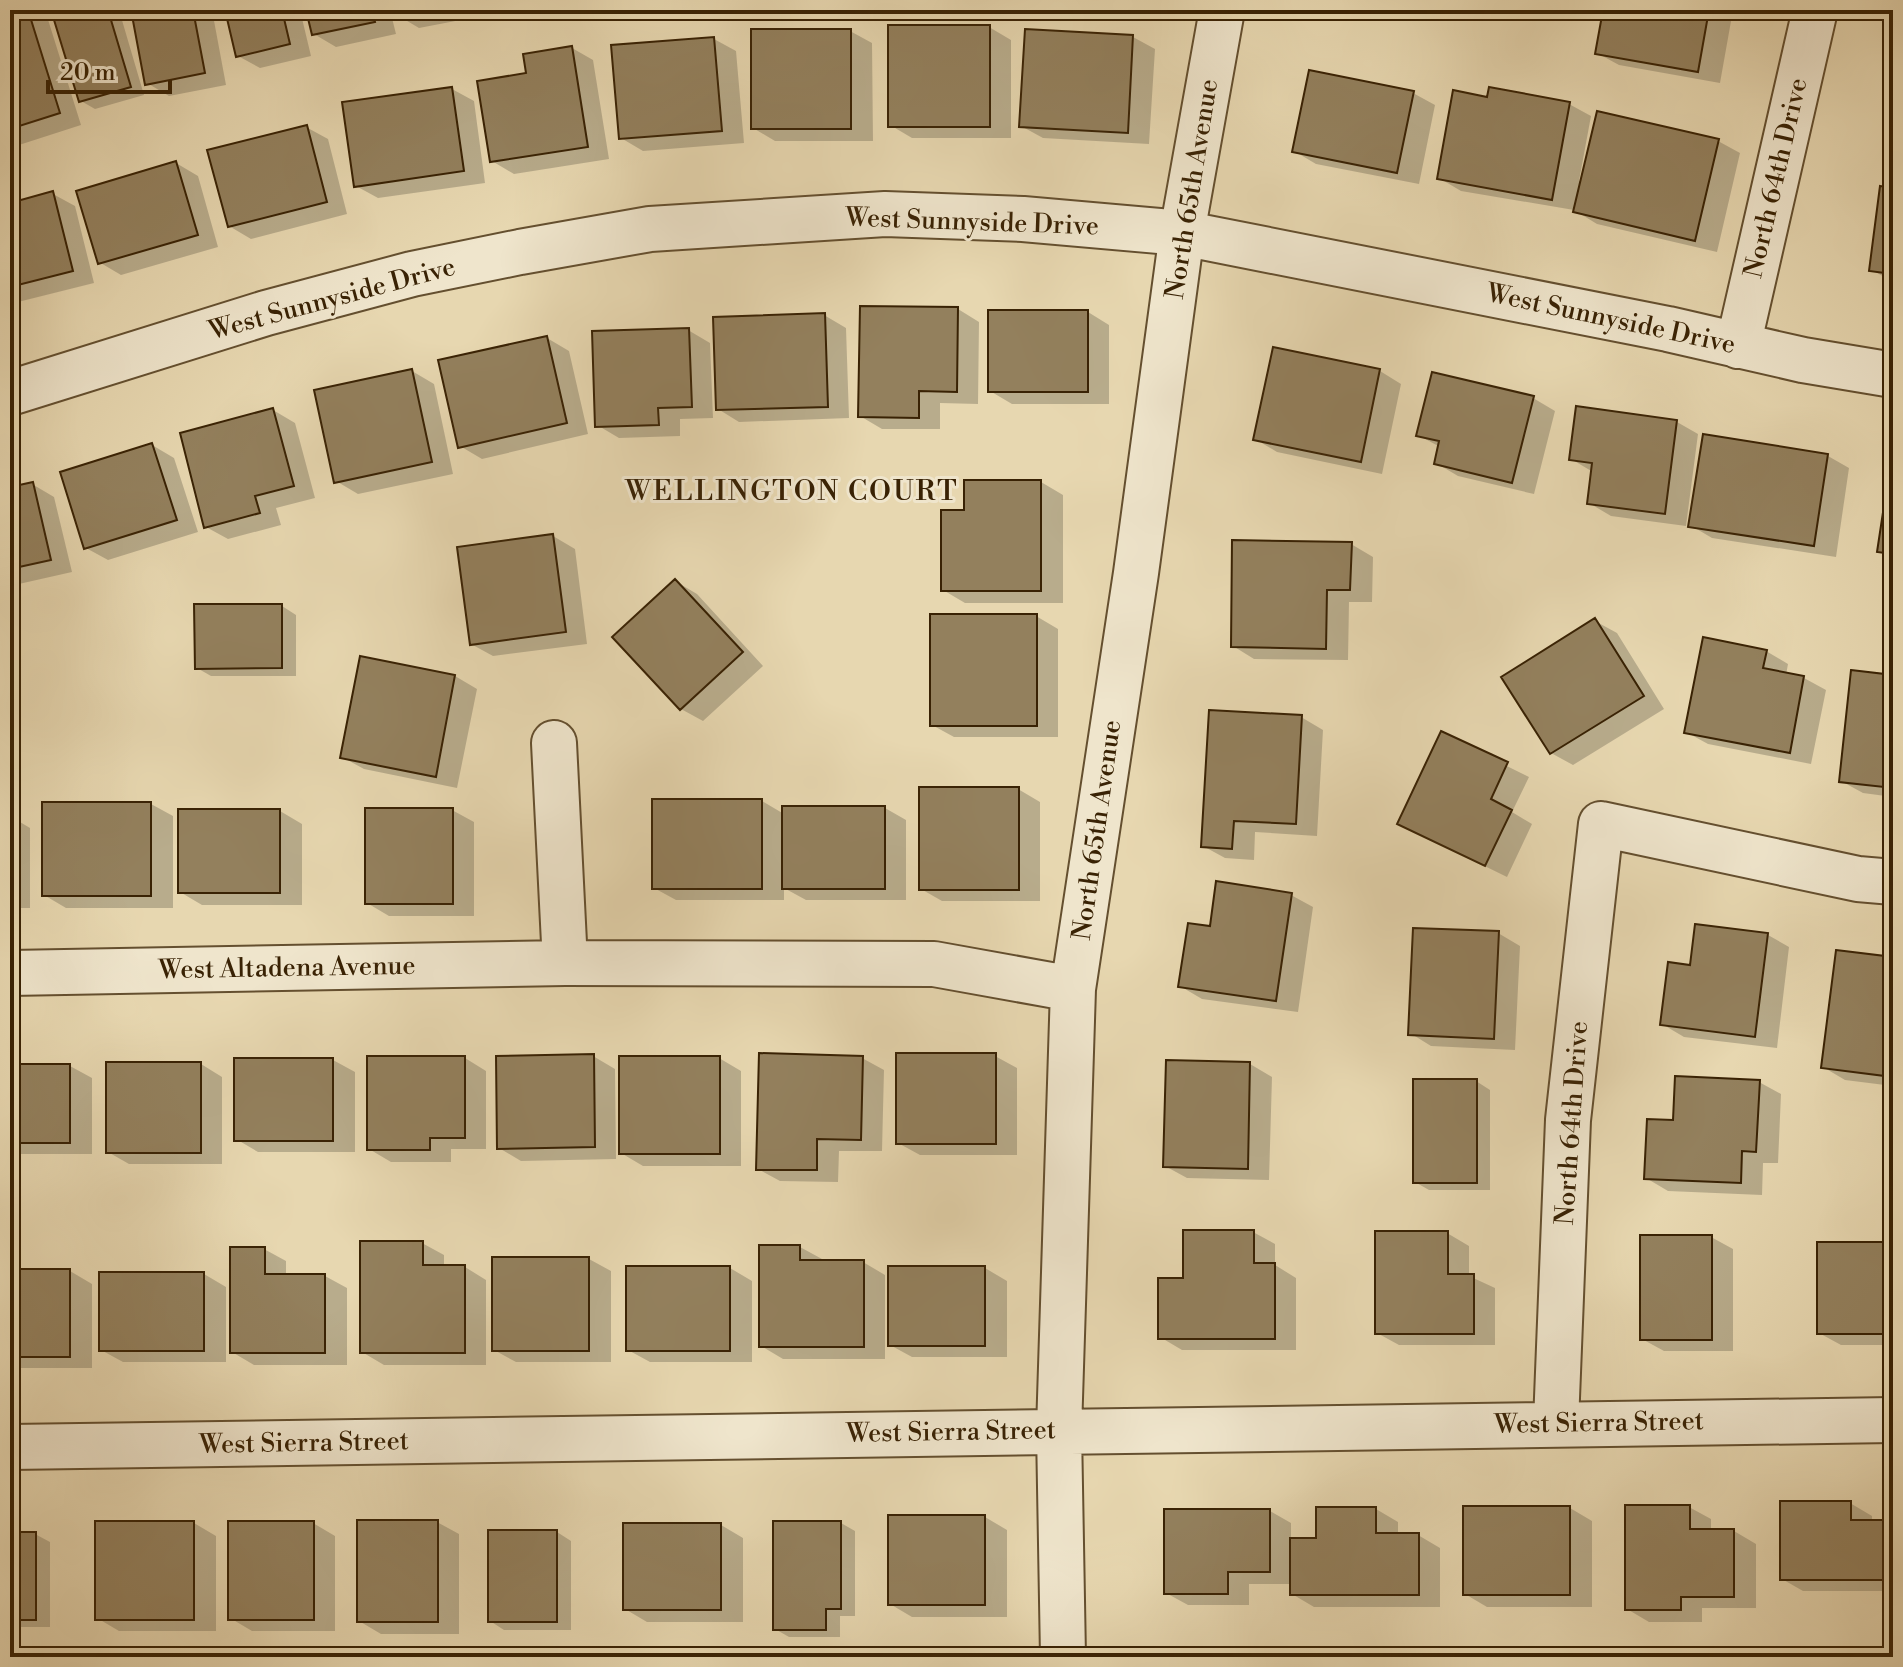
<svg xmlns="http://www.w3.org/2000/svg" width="1903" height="1667" font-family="'Libre Bodoni',serif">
  <rect width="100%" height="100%" fill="#e7d7b0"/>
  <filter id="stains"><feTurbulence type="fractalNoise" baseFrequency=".0025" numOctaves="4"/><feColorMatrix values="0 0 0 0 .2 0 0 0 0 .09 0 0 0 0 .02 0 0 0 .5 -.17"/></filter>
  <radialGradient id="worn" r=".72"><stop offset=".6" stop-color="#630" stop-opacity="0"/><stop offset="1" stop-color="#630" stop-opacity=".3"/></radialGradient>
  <path fill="#0003" d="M10 10H45L81 125 19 145 10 139Z
    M53 10H119L144 95 95 109 81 101Z
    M133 10H212L226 85 169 96 147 83Z
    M227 10H300L311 56 260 68 238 56Z
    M309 10H390L396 34 336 47 314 34Z
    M396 10H470L471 18 419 28 397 15Z
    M1605 10H1733L1720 83 1619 65 1597 53Z
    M989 27 1011 40V138H912L890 125Z
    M850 31 872 43 873 141H775L753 128Z
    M1133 37 1155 49 1149 144 1043 138 1021 126Z
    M714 39 736 51 744 143 643 151 621 138Z
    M572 48 593 60 609 159 514 174 492 161 528 75Z
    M452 89 474 101 485 183 378 198 356 186Z
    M1413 93 1435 105 1419 184 1316 164 1294 151Z
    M1489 99 1569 104 1591 116 1579 181 1718 141 1740 153 1717 252 1597 224 1574 210 1461 191 1439 178Z
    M306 127 328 139 347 214 251 239 229 226Z
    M176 163 198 176 218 247 121 275 99 262Z
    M1893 190V282L1872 270Z
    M53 194 75 206 94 283 10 304V205Z
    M958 309 979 322 978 404 940 403V429H882L860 416Z
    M1088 312 1109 325V404H1012L990 391Z
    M824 315 846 328 849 418 739 422 718 409Z
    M688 330 710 343 713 418 680 419V436L619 438 597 425Z
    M547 338 569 351 588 434 482 459 460 446Z
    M1275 349 1380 371 1401 384 1382 474 1277 452 1255 439Z
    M412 371 434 384 453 474 358 494 336 481Z
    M1533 398 1555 411 1534 494 1458 476 1436 463 1440 447 1418 435Z
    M273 410 295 423 315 498 276 508 281 525 228 539 206 527Z
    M1677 422 1698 434 1686 526 1611 516 1589 503 1593 472 1571 459Z
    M152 445 174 458 198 532 108 560 86 548Z
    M1828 456 1849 468 1836 557 1712 538 1690 525Z
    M1041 482 1063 495V603H965L943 590 966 512Z
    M32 484 54 497 72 572 10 586V489Z
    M553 536 575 549 587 644 493 656 471 644Z
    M1351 544 1373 557 1372 602H1349L1348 660 1254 659 1233 646Z
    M675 581 697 594 763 666 703 721 681 709Z
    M282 606 296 615V676H211L197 668Z
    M1036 616 1058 629V737H954L932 725Z
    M1595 621 1617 633 1664 709 1573 765 1551 753Z
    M1766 651 1788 664 1786 675 1804 678 1826 690 1811 764 1708 744 1686 732Z
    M362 659 455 676 477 689 457 788 364 769 342 757Z
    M1893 677V797L1863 793 1841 781Z
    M1301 717 1323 730 1317 836 1255 832 1254 860 1225 858 1203 846Z
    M1442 734 1529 777 1512 812 1532 824 1507 877 1399 824Z
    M1018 789 1040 802V901H942L921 889Z
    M762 801 784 814 885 808 906 820V900H806L784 888V900H676L654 888Z
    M151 804 173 816V908H66L44 895Z
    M452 810 474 822V916H389L367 903Z
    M280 811 302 824V905H202L180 892Z
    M10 816 30 828V908H10Z
    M1291 895 1313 907 1298 1012 1202 999 1180 986 1211 929Z
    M1498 933 1520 946 1515 1050 1431 1046 1410 1033Z
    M1768 935 1789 947 1777 1048 1684 1037 1662 1024 1692 967Z
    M1893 959V1086L1845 1080 1823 1067Z
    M593 1056 615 1069 616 1159 521 1161 499 1148Z
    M995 1056 1017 1068V1155H920L898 1143Z
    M465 1058 486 1071V1149H451V1162H391L369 1149Z
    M719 1058 741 1071V1166H643L621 1153Z
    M862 1058 884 1070 882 1151H839L838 1182 780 1181 758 1169Z
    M333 1060 355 1072V1152H258L236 1139Z
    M201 1064 222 1077V1164H129L108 1152Z
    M1250 1064 1272 1077 1269 1180 1187 1178 1165 1166Z
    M10 1066H70L92 1078V1154H10Z
    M1476 1081 1490 1090V1190H1429L1415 1182Z
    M1759 1082 1781 1094 1778 1163H1763L1762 1195 1668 1191 1646 1178 1675 1122Z
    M1253 1232 1275 1244V1265L1296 1278V1350H1182L1160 1337 1185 1280Z
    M1447 1233 1469 1246V1276L1495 1288V1345H1399L1377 1333Z
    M1711 1237 1733 1249V1351H1664L1642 1339Z
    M422 1243 444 1255V1267H465L486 1280V1365H384L362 1352Z
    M1893 1244V1345H1841L1819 1333Z
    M800 1247 822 1259V1262H863L885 1275V1359H783L761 1346Z
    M264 1249 286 1261V1276H325L347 1288V1365H254L232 1352Z
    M589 1259 611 1271V1362H516L494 1350Z
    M730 1268 752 1281V1362H650L628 1350Z
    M985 1268 1007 1281V1357H912L890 1345Z
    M10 1271H70L92 1284V1368H10Z
    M204 1274 226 1287V1362H123L101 1350Z
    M1850 1503 1872 1516V1522H1887L1893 1525V1591H1803L1782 1579Z
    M1689 1507 1711 1519V1531H1734L1756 1544V1608H1702V1622H1649L1627 1609Z
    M1570 1508 1592 1521V1607H1487L1465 1594Z
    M1376 1509 1398 1522V1535H1418L1440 1548V1607H1314L1292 1594V1584H1249V1605H1188L1166 1593 1270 1511 1291 1523V1540H1318Z
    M985 1517 1007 1530V1617H912L890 1604Z
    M437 1522 459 1534V1634H381L359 1621Z
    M194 1523 216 1536V1631H119L97 1618Z
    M313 1523 335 1536V1631H252L230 1618Z
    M841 1523 855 1531V1616H840V1637H789L775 1629Z
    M721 1525 743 1538V1622H647L625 1609Z
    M557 1532 571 1541V1630H504L490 1621Z
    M10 1534H35L50 1542V1627H10Z"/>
  <path fill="#93805d" stroke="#392204" stroke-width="2" d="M10 10H28L60 113 10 129Z
    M51 10H108L131 87 79 102Z
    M131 10H193L205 73 145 85Z
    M225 10H282L290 44 236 57Z
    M306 10H372L375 22 312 35Z
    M394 10H431L396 17Z
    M1603 10H1709L1698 72 1595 54Z
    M1891 10H1893V82L1889 81Z
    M888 25H990V127H888Z
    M751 29H851V129H751Z
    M1025 29 1133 35 1128 133 1019 127Z
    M714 37 722 131 619 139 611 45Z
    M572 46 588 147 490 162 477 81 526 73 523 54Z
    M1309 70 1414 91 1397 173 1292 152Z
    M452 87 464 171 354 187 342 102Z
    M1489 87 1570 102 1552 200 1437 179 1453 90 1487 97Z
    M1597 111 1719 139 1695 241 1573 212Z
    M307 125 327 202 228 227 207 150Z
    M176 161 198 235 98 264 76 191Z
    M1880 186 1893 188V274L1869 271Z
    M53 191 73 271 10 287V203Z
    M860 306 958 307 957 392 919 391V418L858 417Z
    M988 310H1088V392H988Z
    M825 313 828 407 716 410 713 317Z
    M689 328 692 407 658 408 659 425 595 427 592 331Z
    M547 336 567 423 458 448 438 360Z
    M1273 347 1380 369 1361 462 1253 440Z
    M412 369 432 462 334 483 314 390Z
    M1432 372 1534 396 1512 483 1434 464 1439 441 1416 436Z
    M1576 406 1677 420 1665 514 1587 504 1592 463 1569 460Z
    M273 408 294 486 255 496 260 513 204 528 180 433Z
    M1703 434 1828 454 1814 546 1688 527Z
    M152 443 177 520 84 549 60 472Z
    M1890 466H1893V554L1877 552Z
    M964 480H1041V591H941V510H964Z
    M33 482 51 560 10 569V487Z
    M553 534 566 632 470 645 457 547Z
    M1232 540 1352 542 1350 590H1327L1326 649 1231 647Z
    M675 579 743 652 680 710 612 637Z
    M194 604H282V668L195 669Z
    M930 614H1037V726H930Z
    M1595 618 1644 696 1550 754 1501 677Z
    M1703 637 1767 650 1763 668 1804 676 1790 753 1684 733Z
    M360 656 455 675 436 777 340 758Z
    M1851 670 1893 675V788L1839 782Z
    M1209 710 1302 715 1296 824 1234 821 1232 849 1201 847Z
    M1441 731 1508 762 1491 799 1512 810 1485 866 1397 824Z
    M919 787H1019V890H919Z
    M652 799H762V889H652Z
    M42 802H151V896H42Z
    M782 806H885V889H782Z
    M365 808H453V904H365Z
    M178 809H280V893H178Z
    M1216 881 1292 893 1276 1001 1178 987 1188 923 1210 926Z
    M1695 924 1768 933 1755 1037 1660 1025 1668 962 1690 965Z
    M1413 928 1499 931 1494 1039 1408 1035Z
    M1836 950 1893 957V1077L1821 1068Z
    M759 1053 863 1056 861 1140 817 1139V1170H756Z
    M896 1053H996V1144H896Z
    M594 1054 595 1147 497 1149 496 1056Z
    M367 1056H465V1138H430V1150H367Z
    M619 1056H720V1154H619Z
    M234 1058H333V1141H234Z
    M1166 1060 1250 1062 1248 1169 1163 1167Z
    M106 1062H201V1153H106Z
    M10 1064H70V1143H10Z
    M1675 1076 1760 1080 1756 1152 1742 1151 1741 1183 1644 1179 1647 1119 1673 1120Z
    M1413 1079H1477V1183H1413Z
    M1183 1230H1254V1263H1275V1339H1158V1278H1183Z
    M1375 1231H1448V1274H1474V1334H1375Z
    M1640 1235H1712V1340H1640Z
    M360 1241H423V1265H465V1353H360Z
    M1817 1242H1893V1334H1817Z
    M759 1245H800V1260H864V1347H759Z
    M230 1247H265V1274H325V1353H230Z
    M492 1257H589V1351H492Z
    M626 1266H730V1351H626Z
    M888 1266H985V1346H888Z
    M10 1269H70V1357H10Z
    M99 1272H204V1351H99Z
    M1780 1501H1851V1520H1888V1580H1780Z
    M1625 1505H1690V1529H1734V1597H1681V1610H1625Z
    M1463 1506H1570V1595H1463Z
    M1316 1507H1376V1533H1419V1595H1290V1538H1316Z
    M1164 1509H1270V1572H1228V1594H1164Z
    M888 1515H985V1605H888Z
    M357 1520H438V1622H357Z
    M95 1521H194V1620H95Z
    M228 1521H314V1620H228Z
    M773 1521H841V1609H826V1630H773Z
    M623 1523H721V1610H623Z
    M488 1530H557V1622H488Z
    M10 1532H36V1620H10Z"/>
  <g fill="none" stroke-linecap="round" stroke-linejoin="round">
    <g stroke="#644f2f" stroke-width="48">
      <path id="minor" d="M1738 346 1815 10
        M10 393 266 313 412 274 520 252 650 229 885 214 1023 219 1182 233 1668 329 1803 360 1893 375
        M554 743 565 963
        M10 973 565 963 934 964 1073 989
        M1556 1423 1568 1120 1601 824 1858 879 1893 882
        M10 1447 1893 1420
        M1063 1657 1059 1430 1073 989 1136 573 1182 233 1222 10"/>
    </g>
    <use href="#minor" stroke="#efe5cc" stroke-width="44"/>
  </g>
  <g text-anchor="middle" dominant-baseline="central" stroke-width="6" stroke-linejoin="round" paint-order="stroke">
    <g font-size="26" fill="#392204" stroke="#efe5cc">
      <text transform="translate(1776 178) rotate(-77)">North 64th Drive</text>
      <text transform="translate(1192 189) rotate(-81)">North 65th Avenue</text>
      <text transform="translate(972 222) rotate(2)">West Sunnyside Drive</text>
      <text transform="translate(332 299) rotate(-15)">West Sunnyside Drive</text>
      <text transform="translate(1611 319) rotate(12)">West Sunnyside Drive</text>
      <text transform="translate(1097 830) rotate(-82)">North 65th Avenue</text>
      <text transform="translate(287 968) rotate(-1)">West Altadena Avenue</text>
      <text transform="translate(1572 1123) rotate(-86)">North 64th Drive</text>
      <text transform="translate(1599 1423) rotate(-1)">West Sierra Street</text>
      <text transform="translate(951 1432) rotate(-1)">West Sierra Street</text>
      <text transform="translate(304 1443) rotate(-1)">West Sierra Street</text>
    </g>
    <g font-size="28" letter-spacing="2" fill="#392204" stroke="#efe5cc">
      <text x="792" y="491">WELLINGTON COURT</text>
    </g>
  </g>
  <rect width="1903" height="1667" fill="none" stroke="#e7d7b0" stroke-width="40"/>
  <rect x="12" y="12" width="1879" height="1643" fill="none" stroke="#392204" stroke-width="4"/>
  <rect x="20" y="20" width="1863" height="1627" fill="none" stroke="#392204" stroke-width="2"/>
  <path d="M48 80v12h122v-12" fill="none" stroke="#392204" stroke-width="4"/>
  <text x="60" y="80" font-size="24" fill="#392204" stroke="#efe5cc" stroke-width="6" paint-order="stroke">20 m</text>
  <rect width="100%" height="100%" filter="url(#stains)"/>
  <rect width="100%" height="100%" fill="url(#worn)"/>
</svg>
